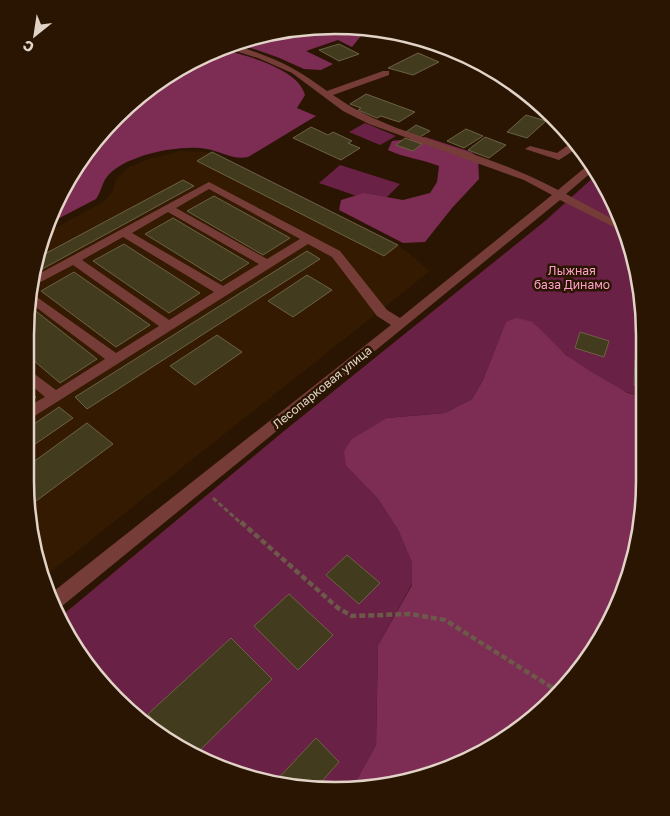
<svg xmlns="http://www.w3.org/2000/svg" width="670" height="816" font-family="'Golos Text',sans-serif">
  <rect width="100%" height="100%" fill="#2a1503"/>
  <path fill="#351a02" d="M180 151 212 152 398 245 430 271 43 578 35 561 25 481 26 314 45 234 106 200 113 191 116 179 129 167 152 158Z"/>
  <path fill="#6a2146" d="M365 123 396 136 380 145 349 132Z
    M340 165 400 184 380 204 319 183Z
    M596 175 613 198 644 315V397C602 388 561 354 533 322L506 323 483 380 472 399 445 413 387 418 346 466 378 499 398 530 412 561V584L378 645 376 745 352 788 314 790 235 774 163 739 102 686 66 636 59 618 284 431 545 221Z"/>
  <path fill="#7d2c54" d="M315 26 364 32 352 47 338 40 306 51 333 64 321 70 304 69 277 57 242 45Z
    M223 50C246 55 299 69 305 95L297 108 316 116 248 157C233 160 222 152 207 149 180 144 123 155 106 178 102 184 101 192 96 199L46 225 48 217 116 116 198 57Z
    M425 137 471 152 478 157 479 179 452 208 425 242 403 243 339 210 341 200 364 193 403 200 430 193 437 182 439 166C422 159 405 158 388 150L392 141Z
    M516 318 533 322 566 355 593 373 628 393 644 397V501L635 561 613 618 568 685 472 759 395 785 352 788 376 745 378 645 412 585V562L398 530 378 499 346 466 344 451 352 439 387 418 445 413 472 399 483 380 506 322Z"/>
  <path fill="#433b1e" stroke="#6b6244" d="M339 44 359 54 339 61 319 50Z
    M418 53 439 62 413 75 388 68Z
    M366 94 415 112 399 122 381 116 377 118 358 110 361 108 350 104Z
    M526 115 546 121 527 138 507 132Z
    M416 125 430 131 420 137 406 132Z
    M311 127 328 135 333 132 352 141 348 143 360 148 341 160 293 138Z
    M466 129 483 136 464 148 447 141Z
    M485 137 506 145 489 158 468 150Z
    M405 138 422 144 413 151 396 145Z
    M212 152 398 245 384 256 197 161Z
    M183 180 194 186 35 273 39 257Z
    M214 196 290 238 263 255 187 211Z
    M173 218 249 263 221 281 145 234Z
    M124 244 200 293 169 313 93 261Z
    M307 251 320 259 87 409 75 397Z
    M74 272 150 325 116 347 41 291Z
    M307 275 332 290 293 317 268 301Z
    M28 305 97 359 60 383 26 354Z
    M580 332 609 341 604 357 575 348Z
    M217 335 242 352 195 385 170 366Z
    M635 359 644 361V387L634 385Z
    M25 388 36 397 25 404Z
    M59 407 73 418 25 451V430Z
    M87 423 113 444 28 507 25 468Z
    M347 555 380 583 359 604 326 575Z
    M289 594 333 635 298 670 254 626Z
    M231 638 272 679 195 755 174 744 148 714Z
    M316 738 339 762 314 790 275 782Z"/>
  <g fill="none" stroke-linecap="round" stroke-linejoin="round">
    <path stroke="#6c5949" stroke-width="3" stroke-dasharray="5 2.5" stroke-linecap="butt" d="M213 498 242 524"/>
    <path stroke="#6c5949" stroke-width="4.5" stroke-dasharray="6 3" stroke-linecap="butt" d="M241 522 338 608 352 616 410 614 445 620 559 692"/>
    <path fill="#763d38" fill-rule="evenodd" d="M237 46C274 57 296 68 327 91L383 71H389V75L333 95C360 114 388 125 419 136 466 152 514 166 558 190L588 165 593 171 566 194 620 223 622 231 560 200 56 611 49 595 391 325 377 316 332 257 308 244 25 422V408L45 397 25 380V367L56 390 105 359 29 302 31 293 116 353 159 326 73 265 33 286 35 276 209 182 340 251 387 310 400 318 552 195 524 180 369 124 343 111 292 73 258 58 229 49ZM209 189 300 239 267 259 176 208ZM168 212 259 264 223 286 132 233ZM123 237 214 292 169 320 82 260Z
      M547 111 551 117 545 116 543 114Z
      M571 143 576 149 559 160 525 149 530 146 557 153Z"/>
  </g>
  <g text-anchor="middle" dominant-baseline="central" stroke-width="5" stroke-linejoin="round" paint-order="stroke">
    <g font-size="12" fill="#fea1c9" stroke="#2a1503">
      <text x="572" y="270">Лыжная<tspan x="572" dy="14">база Динамо</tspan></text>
    </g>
    <g font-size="12" fill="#e2d3c7" stroke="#2a1503">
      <text transform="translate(322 387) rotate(-39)">Лесопарковая улица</text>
    </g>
  </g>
  <path d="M0 0H670V816H0ZM335 34H335A301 301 0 0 1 636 335V481A301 301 0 0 1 335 782H335A301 301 0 0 1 34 481V335A301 301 0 0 1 335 34Z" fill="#2a1503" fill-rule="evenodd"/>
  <path fill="none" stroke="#e2d3c7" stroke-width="2.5" d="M335 34H335A301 301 0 0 1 636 335V481A301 301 0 0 1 335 782H335A301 301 0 0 1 34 481V335A301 301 0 0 1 335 34Z"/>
  <g transform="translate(35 35) rotate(210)" stroke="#2a1503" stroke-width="4" paint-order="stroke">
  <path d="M0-4L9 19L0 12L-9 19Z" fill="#e2d3c7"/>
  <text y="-8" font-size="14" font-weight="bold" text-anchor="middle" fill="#e2d3c7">С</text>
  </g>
</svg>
